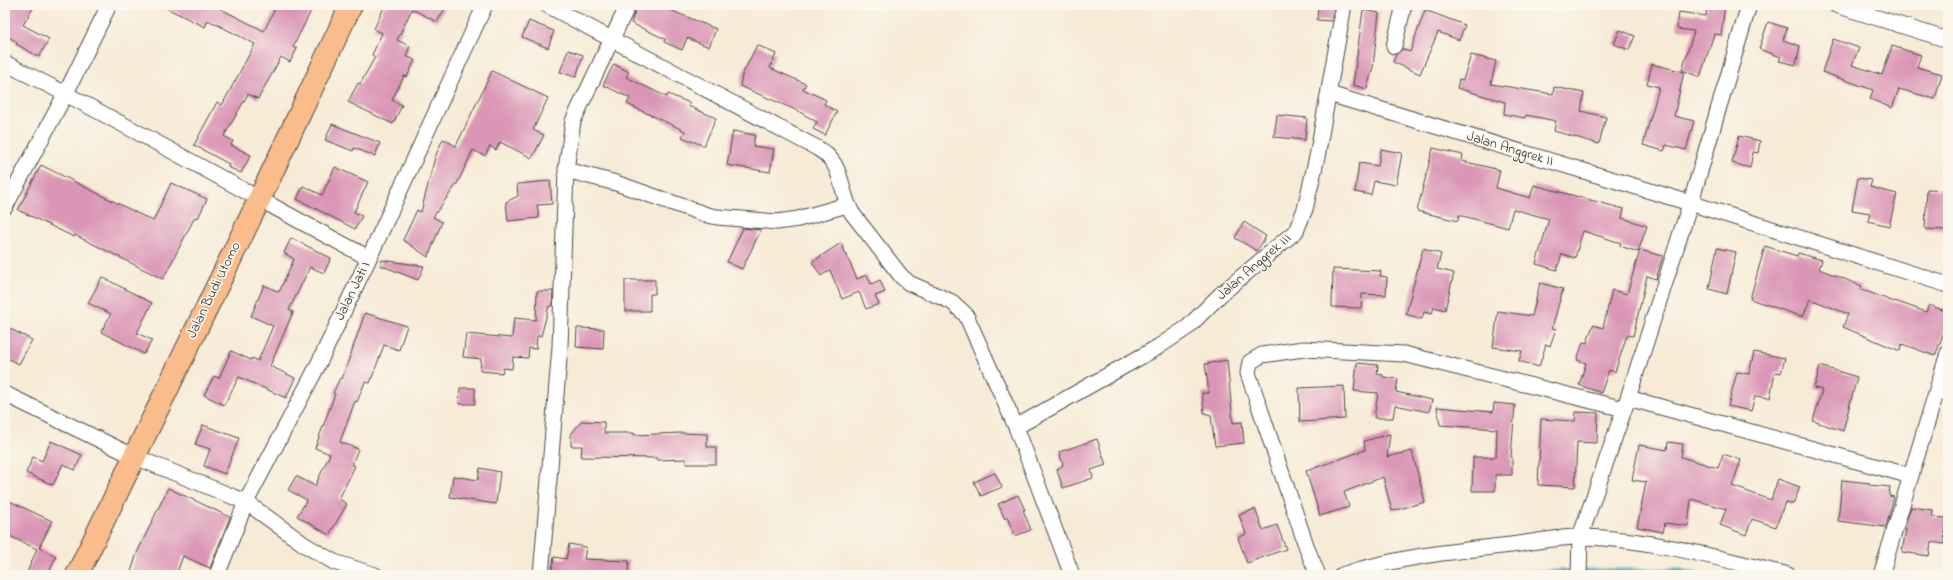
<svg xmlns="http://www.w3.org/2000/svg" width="1953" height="580" font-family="'Indie Flower',sans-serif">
  <rect width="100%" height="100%" fill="#fbf7ec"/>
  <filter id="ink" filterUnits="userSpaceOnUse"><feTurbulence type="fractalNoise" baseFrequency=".025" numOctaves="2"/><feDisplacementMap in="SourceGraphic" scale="8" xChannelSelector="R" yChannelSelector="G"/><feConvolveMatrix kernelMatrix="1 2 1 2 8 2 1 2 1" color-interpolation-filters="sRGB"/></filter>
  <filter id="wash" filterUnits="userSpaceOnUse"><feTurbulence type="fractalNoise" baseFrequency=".012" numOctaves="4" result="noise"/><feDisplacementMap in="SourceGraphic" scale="16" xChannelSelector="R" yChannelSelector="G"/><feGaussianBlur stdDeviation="0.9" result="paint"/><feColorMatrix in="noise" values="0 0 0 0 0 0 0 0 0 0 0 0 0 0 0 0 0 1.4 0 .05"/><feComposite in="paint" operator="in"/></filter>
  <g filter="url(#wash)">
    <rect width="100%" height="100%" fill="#f7ebd7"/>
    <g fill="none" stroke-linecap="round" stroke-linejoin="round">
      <path stroke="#3babb8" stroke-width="5" d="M1454 575 1460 573 1677 570 1697 575"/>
    </g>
    <g id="blocks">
      <path fill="#da96b6" d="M5 5H35L23 25 49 39 39 57 16 44 17 42 5 35Z
        M160 5H213L264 31 277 5H314L293 47 297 49 290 62 281 57 258 99 248 94 224 136 233 141 231 145 251 155 241 173 228 167 229 164 194 145 217 102 222 105 255 44 208 20 205 27Z
        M385 5H447L437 22 412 9 397 40 410 46 406 56 415 60 407 77 404 76 392 100 402 105 393 124 348 102 358 83 360 84 375 57 372 55 382 33 374 29Z
        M637 5H658L716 29 709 47 687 38 682 50 664 42 665 39 631 23Z
        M1318 5H1334L1332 21 1317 20Z
        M1707 5H1725L1721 35 1714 34 1700 77 1682 70 1694 31 1677 29 1679 12 1706 16Z
        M1363 10 1379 13 1373 67 1367 89 1353 85Z
        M1425 10 1465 25 1459 40 1438 32 1420 74 1393 62 1396 55 1402 49 1410 52Z
        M529 21 554 31 548 48 522 37Z
        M1768 22 1787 28 1783 40 1800 46 1796 65 1779 61 1781 57 1759 49Z
        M1620 30 1635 36 1629 50 1614 44Z
        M1833 39 1859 48 1852 65 1882 75 1892 46 1921 55 1917 67 1942 74 1935 99 1899 89 1892 108 1870 99 1873 90 1822 72Z
        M757 45 776 54 770 68 806 84 803 89 826 100 824 104 837 112 825 135 813 129 817 122 798 111 740 86 742 75Z
        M568 50 583 55 576 77 560 72Z
        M1471 55 1496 61 1491 84 1553 94 1554 87 1584 93 1581 111 1606 117 1599 144 1554 131 1556 121 1526 115 1525 118 1504 114 1505 102 1457 88 1459 79 1463 80Z
        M614 64 629 72 626 77 667 97 668 94 690 103 688 106 716 118 704 146 682 137 685 131 627 104 630 98 603 85Z
        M1652 64 1684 72 1674 116 1694 121 1686 150 1666 145 1664 151 1643 145 1659 87 1647 84Z
        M492 71 548 98 533 130 544 135 532 158 500 142 496 150 490 146 485 156 473 150 458 182 433 217 442 222 428 257 403 240 417 210 421 212 435 157 443 139 456 146Z
        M1277 115 1307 118 1305 140 1274 137Z
        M332 124 380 143 375 156 354 148 353 151 325 140Z
        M733 131 755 135 753 146 774 149 770 172 727 165Z
        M1739 136 1760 141 1758 153 1753 152 1750 168 1732 163Z
        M1433 148 1463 155 1462 161 1500 170 1496 188 1530 198 1534 185 1624 209 1622 218 1647 226 1638 252 1620 246 1621 243 1583 231 1575 258 1562 254 1557 270 1536 264 1549 219 1513 209 1508 228 1459 215 1458 221 1417 211Z
        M1381 149 1402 153 1396 185 1374 181 1371 195 1355 192 1359 163 1378 166Z
        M41 165 153 221 171 183 207 199 198 218 195 217 163 279 75 235 74 237 18 210Z
        M335 167 368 182 354 212 362 216 355 229 297 199 303 186 322 195Z
        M1858 178 1872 180 1870 187 1897 194 1889 226 1868 221 1870 213 1852 210Z
        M550 181 552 204 537 205 539 218 508 221 506 202 518 196 517 184Z
        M1927 189 1948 190V230L1925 229Z
        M1244 222 1266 236 1257 251 1235 238Z
        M743 228 761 230 742 269 727 262Z
        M291 238 331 258 324 273 310 267 289 310 293 312 270 366 295 378 286 398 239 377 224 405 204 395 214 376 219 378 231 351 251 360 252 358 258 361 273 326 251 316 264 285 279 292 294 259 284 253Z
        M841 243 857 279 867 275 871 284 880 280 885 292 875 296 879 304 866 309 859 292 842 299 830 270 821 276 812 262Z
        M1765 246 1797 256 1798 253 1822 260 1819 269 1862 286 1861 289 1894 302 1895 301 1926 312 1929 305 1948 312V321L1935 356 1902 344 1900 351 1843 327 1848 314 1810 299 1803 317 1750 299Z
        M1423 248 1441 254 1437 269 1454 273 1445 310 1434 307 1432 314 1424 312 1422 319 1406 314Z
        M1717 248 1736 252 1727 294 1709 289Z
        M1640 250 1663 256 1656 279 1647 276 1633 336 1627 335 1615 372 1609 370 1601 393 1579 385 1586 363 1577 360 1583 342 1587 343 1593 325 1603 328 1612 290 1627 294Z
        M382 260 424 266 418 280 380 265Z
        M1333 269 1381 271 1380 276 1387 277 1386 295 1362 294 1361 308 1332 307Z
        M102 277 152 303 137 333 152 340 144 354 101 332 111 314 88 303Z
        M625 280H655V294H650V311H625Z
        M1540 283 1563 289 1552 328 1556 329 1550 346 1546 344 1539 367 1519 361 1522 351 1493 347 1498 311 1532 316Z
        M537 291H553L552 306H549L541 336H537L536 349 529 348 528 358 513 357 512 369 503 368 502 373 480 371 481 359 463 357 466 334 512 338 514 318 536 320Z
        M365 313 407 326 399 350 384 345 370 383 365 382 357 402 355 401 340 442 358 449 352 464 355 466 339 499 347 504 329 535 297 516 307 500 288 490 296 476 315 486 330 454 315 448 335 394 333 393 340 378 342 379Z
        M5 326 32 340 19 364 5 357Z
        M577 328 604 329 603 349 576 347Z
        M1754 352 1785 358 1781 373 1775 372 1770 398 1755 396 1751 411 1728 406 1737 372 1749 374Z
        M1227 360 1233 423 1242 422 1244 443 1215 446 1211 415 1204 413 1202 393H1209L1205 364Z
        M1357 363 1378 365 1377 374 1383 375V377L1398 379 1396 392 1432 400 1429 412 1395 405 1393 418H1374L1378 393 1354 391Z
        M1820 366 1857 377 1843 431 1813 421 1822 390 1814 388Z
        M1344 386 1345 419 1300 422 1299 388Z
        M460 388H475V404H459Z
        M1494 403 1515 405 1511 457H1512V475H1495V491H1472L1473 457H1496L1497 429 1440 425 1437 407 1493 412Z
        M1576 412 1598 413 1597 443 1577 442 1575 487 1538 485 1541 419 1575 421Z
        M582 421 604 422V433H634V435L680 433 707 434V447H716V464H686V459L657 460V458L581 457 582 446H571V434Z
        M203 425 239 438 225 474 204 466 210 449 195 444Z
        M1390 434 1387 457 1412 451 1425 502 1392 511 1383 477 1344 492 1349 507 1320 516 1306 471 1365 450 1364 441Z
        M1097 439 1106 465 1091 470 1093 478 1063 488 1057 470 1063 465 1059 452Z
        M51 441 82 455 75 470 63 464 53 485 26 473 33 457 42 461Z
        M1668 442 1683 444 1681 457 1718 468 1723 454 1741 460 1732 486 1771 500 1778 479 1800 487 1793 504 1785 502 1776 527 1752 519 1746 535 1720 525 1726 509 1691 499 1688 526 1665 523 1663 532 1637 527 1646 482 1632 480 1639 445 1667 450Z
        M480 468 500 472 496 504 450 497 453 476 478 480Z
        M995 473 1002 487 981 496 974 482Z
        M1842 480 1870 483V485L1890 487 1889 496 1894 497 1886 527 1838 521Z
        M168 488 230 517 210 568 183 556 176 575H130L137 553Z
        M1018 495 1025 510H1023L1031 530 1015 536 1007 517 1005 519 998 504Z
        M5 499 52 521 39 548 56 556 48 575H26L37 549 5 534Z
        M1911 507 1933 510 1932 517 1946 518 1944 544 1931 542 1929 556 1902 552 1906 529H1904Z
        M1255 509 1263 530 1277 525 1286 549 1247 563 1238 538 1246 534 1239 515Z
        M569 544 586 547 584 559 629 561 628 575H551L554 557 566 559Z"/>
    </g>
  </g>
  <g filter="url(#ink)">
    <use href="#blocks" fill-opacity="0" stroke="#4a4845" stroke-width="1"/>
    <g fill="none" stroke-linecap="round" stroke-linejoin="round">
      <g stroke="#4a4845" stroke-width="17">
        <path id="street" d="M547 5 817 148C845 164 838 188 852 213L901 276 909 283 952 302 966 315 1016 427 1072 575
          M1836 5 1948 40
          M1394 46 1404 5
          M5 63C128 124 247 194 369 258
          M1329 94 1690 203 1948 285
          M566 170 616 183 707 215 717 217 777 222 798 219 847 205
          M5 207 66 93 109 5
          M5 394 133 456 246 502 305 545 334 562 375 575
          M1628 398 1911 476
          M1016 427 1158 347 1188 327 1220 295 1296 231 1305 209 1317 157 1344 5
          M217 575 246 502 316 369 369 258 485 5
          M541 575 560 347 566 170 573 121 628 5
          M1318 575 1308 551 1248 373 1250 362 1262 355 1303 349 1404 354 1624 409
          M1342 575C1397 557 1454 551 1511 545 1534 542 1558 537 1580 537 1649 538 1722 559 1788 575
          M1579 575 1580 537 1628 398 1693 195 1749 5
          M1881 575 1948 353"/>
      </g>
      <g stroke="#4a4845" stroke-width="24">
        <path id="primary" d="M77 575 259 200 351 5"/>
      </g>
      <use href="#street" stroke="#fff" stroke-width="15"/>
      <use href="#primary" stroke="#f9bc8a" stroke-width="22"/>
    </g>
  </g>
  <g text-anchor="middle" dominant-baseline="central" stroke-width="3.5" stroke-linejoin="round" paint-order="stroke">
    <g font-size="14" fill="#2b2b2b" stroke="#fbf7ec">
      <text transform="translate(1510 149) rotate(17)">Jalan Anggrek II</text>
      <text transform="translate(1254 267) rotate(-41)">Jalan Anggrek III</text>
      <text transform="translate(214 290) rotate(-64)">Jalan Budi Utomo</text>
      <text transform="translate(353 291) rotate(-64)">Jalan Jati I</text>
    </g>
  </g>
  <rect width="1953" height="580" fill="none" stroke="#fbf7ec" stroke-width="20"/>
</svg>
